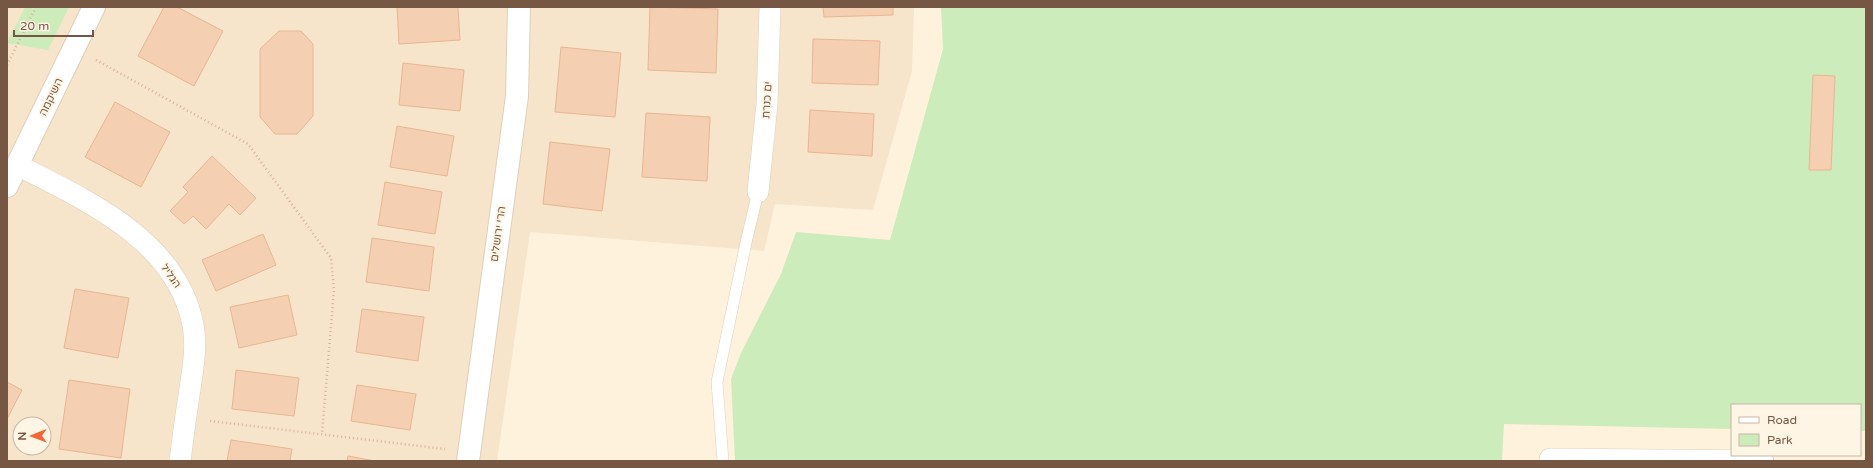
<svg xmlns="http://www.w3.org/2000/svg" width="1873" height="468" font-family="'Varela Round','Noto Sans Hebrew',sans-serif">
  <rect width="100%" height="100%" fill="#fef2dd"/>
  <path fill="#f6e4cb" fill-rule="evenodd" d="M7 7H914L912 71 873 210 775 204 764 251 530 232 497 461H7ZM20 424H44V448H20Z"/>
  <path fill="#cdecbb" d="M25 7H69L48 50 7 43Z
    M941 7H1866V431H1860V405H1732V429L1504 424 1502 461H735L731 379 741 353 781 274 796 232 890 240 943 49Z"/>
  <path fill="#f5cfb2" stroke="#e9b692" d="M164 7H177L223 31 194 86 138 56Z
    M397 7H458L460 40 399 44Z
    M650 7 718 9 716 73 648 70Z
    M823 7H893V15L824 17Z
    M279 31H301L313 44V116L297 134H275L260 117V49Z
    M813 39 880 41 878 85 812 83Z
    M561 47 621 53 615 117 555 112Z
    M403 63 464 70 460 111 399 105Z
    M1813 75 1835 76 1831 170H1809Z
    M115 102 170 132 141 187 85 157Z
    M810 110 874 114 872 156 808 152Z
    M646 113 710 117 707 181 642 177Z
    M397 126 454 136 447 176 390 167Z
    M550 142 610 149 602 211 543 204Z
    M212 156 256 198 240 215 229 204 206 229 193 216 184 224 170 211 188 192 183 187Z
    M385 182 442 192 435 234 378 225Z
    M263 234 276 265 216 291 202 260Z
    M372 238 434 247 429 291 366 282Z
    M75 289 129 298 118 358 64 348Z
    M288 295 297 335 239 348 230 307Z
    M362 309 424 317 418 361 356 352Z
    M236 370 299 378 294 416 232 409Z
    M69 380 130 389 121 458 59 449Z
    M7 382 22 390 7 419Z
    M357 385 416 394 410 430 351 421Z
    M231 440 292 449 290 461H227Z
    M348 456 375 461H347Z"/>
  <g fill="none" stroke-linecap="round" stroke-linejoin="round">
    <g stroke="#e2ceb9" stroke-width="12">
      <path id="service" d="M723 461 717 382 747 238 758 192"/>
    </g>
    <g stroke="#e2ceb9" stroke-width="22">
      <path id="minor" d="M17 165C86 200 177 240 193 325 197 345 193 368 190 389 186 413 183 437 180 461
        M758 192 767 104 770 7
        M1550 461V459L1763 461"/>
    </g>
    <g stroke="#e2ceb9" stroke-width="24">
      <path id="tertiary" d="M7 186 94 7
        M468 461 517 96 519 7"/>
    </g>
    <path stroke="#d9b296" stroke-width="2.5" stroke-dasharray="1 3" stroke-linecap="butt" d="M96 60 248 144 331 258 334 290 322 434
      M7 65 36 7
      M210 421 445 449"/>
    <use href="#service" stroke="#fff" stroke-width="11"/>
    <use href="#minor" stroke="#fff" stroke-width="21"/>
    <use href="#tertiary" stroke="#fff" stroke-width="22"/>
  </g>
  <g text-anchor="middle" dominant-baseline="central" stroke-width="4" stroke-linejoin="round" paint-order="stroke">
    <g font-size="11" fill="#755744" stroke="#fff5e5">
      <text transform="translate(51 97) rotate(-64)">השיקמה</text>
      <text transform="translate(767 100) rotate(-86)">ים כנרת</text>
      <text transform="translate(498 234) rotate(-82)">הרי ירושלים</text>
      <text transform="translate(171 276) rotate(55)">הגליל</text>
    </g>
  </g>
  <rect width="1873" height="468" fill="none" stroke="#755744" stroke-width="16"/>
  <rect x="1731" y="404" width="130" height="52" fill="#fff5e5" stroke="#c8b6a5"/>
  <rect x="1739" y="417" width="20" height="6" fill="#ffffff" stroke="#c8b6a5"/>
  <text x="1767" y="424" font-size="12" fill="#755744">Road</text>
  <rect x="1739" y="434" width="20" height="12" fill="#cdecbb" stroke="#c8b6a5"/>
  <text x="1767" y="444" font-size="12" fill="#755744">Park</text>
  <g transform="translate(32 436) rotate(269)"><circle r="19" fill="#fff5e5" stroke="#c8b6a5"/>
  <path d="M0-3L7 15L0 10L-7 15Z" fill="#f26738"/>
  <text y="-6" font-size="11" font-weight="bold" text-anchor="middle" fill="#755744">N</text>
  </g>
  <path d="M14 30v6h79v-6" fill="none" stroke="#755744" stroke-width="2"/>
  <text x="20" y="30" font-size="12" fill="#755744" stroke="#fff5e5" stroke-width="3" paint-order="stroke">20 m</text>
</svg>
